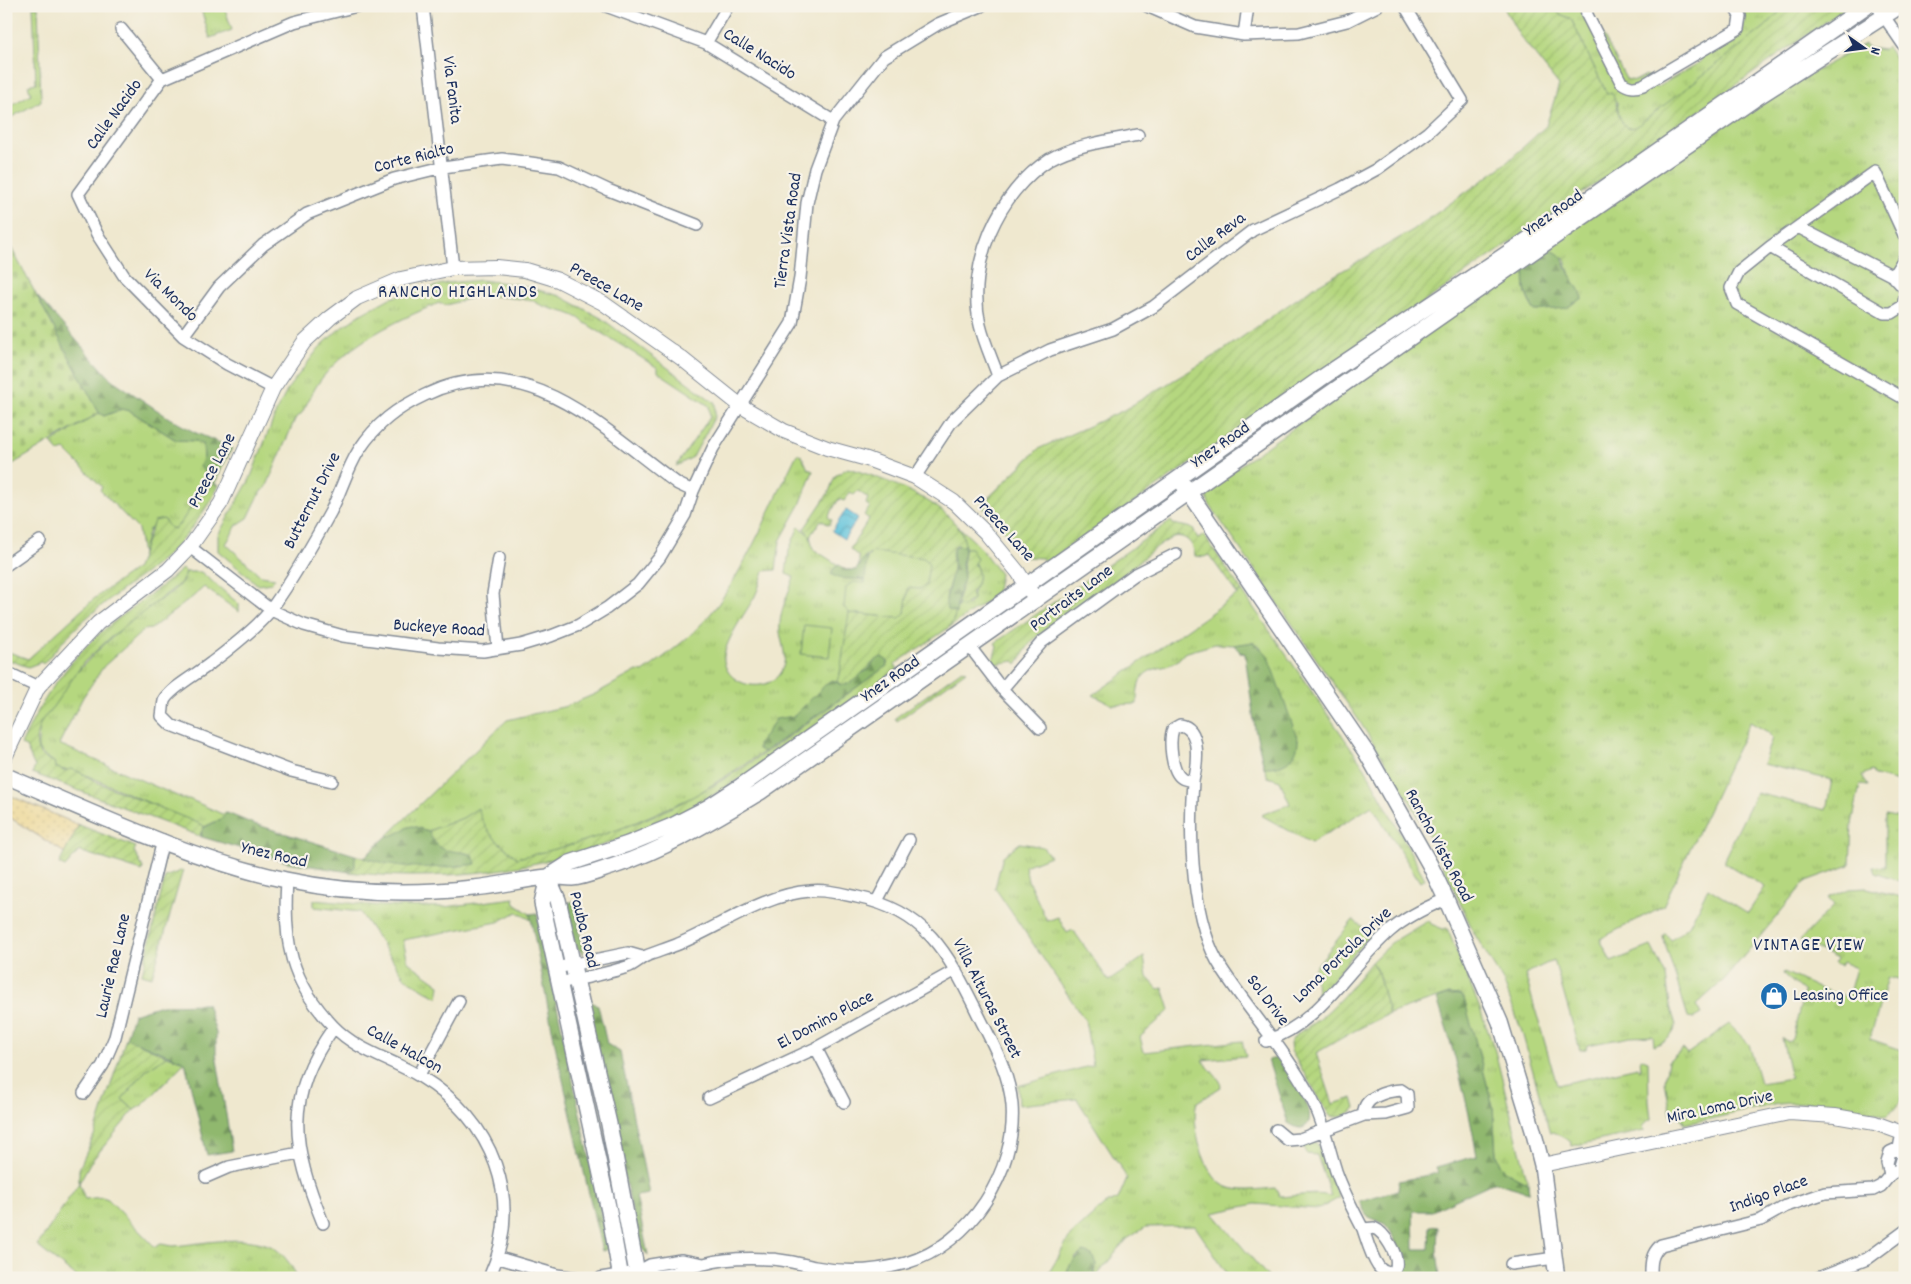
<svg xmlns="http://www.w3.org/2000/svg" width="1911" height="1284" font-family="Dekko,sans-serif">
  <defs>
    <pattern id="grass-tufts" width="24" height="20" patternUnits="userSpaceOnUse" patternTransform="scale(1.25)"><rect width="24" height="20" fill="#b5d77f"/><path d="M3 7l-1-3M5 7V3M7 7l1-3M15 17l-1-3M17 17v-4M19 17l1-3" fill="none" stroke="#9bb970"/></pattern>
    <pattern id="forest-firs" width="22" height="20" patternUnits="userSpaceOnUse" patternTransform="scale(1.25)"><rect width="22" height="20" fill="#90b86e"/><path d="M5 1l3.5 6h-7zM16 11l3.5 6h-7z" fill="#75965e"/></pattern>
    <pattern id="sand-dots" width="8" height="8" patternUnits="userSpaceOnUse" patternTransform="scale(1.25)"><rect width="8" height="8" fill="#eeda9e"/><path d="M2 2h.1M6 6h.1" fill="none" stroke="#ccbb8a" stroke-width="1.8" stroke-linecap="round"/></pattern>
    <pattern id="cemetery-stones" width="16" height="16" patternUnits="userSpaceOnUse" patternTransform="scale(1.25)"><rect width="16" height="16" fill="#b5d77f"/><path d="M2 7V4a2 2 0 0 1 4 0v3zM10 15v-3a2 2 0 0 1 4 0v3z" fill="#9bb970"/></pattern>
    <pattern id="garden-furrows" width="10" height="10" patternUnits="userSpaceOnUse" patternTransform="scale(1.25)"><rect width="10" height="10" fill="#b5d77f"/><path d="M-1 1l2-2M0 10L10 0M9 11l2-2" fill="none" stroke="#9bb970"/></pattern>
    <pattern id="water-waves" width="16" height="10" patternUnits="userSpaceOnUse" patternTransform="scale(1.25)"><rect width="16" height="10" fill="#5dc2db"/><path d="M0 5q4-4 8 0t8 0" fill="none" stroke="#4c9eb5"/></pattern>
  </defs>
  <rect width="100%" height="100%" fill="#f7f3e8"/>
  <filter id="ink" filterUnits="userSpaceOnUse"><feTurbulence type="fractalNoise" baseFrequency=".02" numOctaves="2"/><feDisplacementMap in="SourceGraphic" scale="10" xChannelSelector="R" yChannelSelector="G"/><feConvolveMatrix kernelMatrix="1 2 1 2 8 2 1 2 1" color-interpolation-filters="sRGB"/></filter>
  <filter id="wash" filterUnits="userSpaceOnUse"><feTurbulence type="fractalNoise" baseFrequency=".0096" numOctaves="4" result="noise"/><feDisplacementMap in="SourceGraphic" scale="20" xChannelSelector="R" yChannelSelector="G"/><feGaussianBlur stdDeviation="1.12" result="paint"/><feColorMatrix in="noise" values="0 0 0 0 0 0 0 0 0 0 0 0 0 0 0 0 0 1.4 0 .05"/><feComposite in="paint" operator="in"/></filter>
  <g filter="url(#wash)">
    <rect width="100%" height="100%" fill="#efe8cf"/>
    <path fill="url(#grass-tufts)" stroke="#68836e" d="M33 6H38L41 101 6 120V108L31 94 28 85 36 83Z
      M200 6H224L232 30 210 38Z
      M1550 6H1577L1592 9 1593 16 1626 79 1635 81 1646 75 1656 88 1702 61 1699 56 1742 32 1745 18 1743 6H1785L1765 27 1636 128H1627L1620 122 1617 102 1607 94 1571 19 1560 14Z
      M1865 44 1868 48 1884 50 1887 47 1905 72V784L1875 776 1871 771 1862 775 1868 786 1860 785 1852 824 1850 865 1806 881 1724 980 1696 1005 1701 1014 1694 1018 1688 1017 1663 937 1665 933 1671 940 1689 926 1708 888 1748 913 1765 887 1725 863V857L1756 793 1826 810 1832 780 1763 764 1772 738 1768 732 1750 722 1663 906 1600 939 1611 962 1651 946 1666 976 1670 1006 1676 1025C1673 1038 1665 1041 1654 1046L1653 1036 1630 1037 1587 1045 1586 1049 1580 1050 1554 960 1525 974 1557 1085 1638 1067V1069H1641L1640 1058 1648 1061 1649 1102 1651 1119 1648 1120 1643 1127 1644 1131 1572 1146 1571 1142 1554 1132 1550 1133 1522 1032 1504 983 1474 933 1435 848 1411 803 1358 719 1209 504 1206 495 1208 488 1526 263C1523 282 1523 295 1535 311L1583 298 1570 275 1565 259 1544 248 1757 103Z
      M480 280 516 284 560 296 601 318 715 403V416L693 457 676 466 710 417 709 406 658 372V368L585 323C571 309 548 312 532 300L482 295 446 305 439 303C396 321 352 341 322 378 314 388 308 403 301 414L295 419 266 488 261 491 248 518 237 525 226 544 261 576 275 578 271 583 258 585 218 551V535L250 479 277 410 289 387 319 348 337 331 361 314 390 298 447 283Z
      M122 409 130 411 176 440 196 441 203 445 204 457 200 466 216 474 221 470 215 483H210C196 497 188 518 174 529L169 527 149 529 142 555 138 529 100 490 102 487 65 450 59 452 51 443 99 413 104 416Z
      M797 454 802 456 808 469 813 471 800 505 780 541 776 570 764 571C761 579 759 588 755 596 747 611 722 644 724 661 728 687 767 694 780 673 789 660 782 646 780 632 778 614 788 595 794 577L786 574 789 550 799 526 810 536 813 549 846 570H856L867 558 893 662 764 752 693 797 618 830 561 849 517 858C498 841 485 834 477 809L463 818 428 831 409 827 396 836H387L507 720 567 706 595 694 637 671 643 672C670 653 700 630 719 603 751 557 772 504 797 454Z
      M958 526 979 546 1000 574 996 595 950 627 958 605H968L973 599C971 590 979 585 978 576 978 567 971 556 968 548H965L963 536Z
      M186 572H201L239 604V612L204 587C187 603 169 614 151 629L144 630 104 666 83 697 59 744 184 799H189L222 814 227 813 221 819 204 827 79 772 59 769C54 766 56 763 51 760 34 750 38 749 39 731 39 724 42 718 48 714 73 669 110 637 151 606 162 598 184 587 186 572Z
      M1242 591 1365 768 1425 879 1420 882 1372 806 1311 843 1261 815 1290 804 1280 781 1268 777 1264 767 1282 764 1298 740 1260 646 1253 643 1234 645 1215 644 1184 653C1167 679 1136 654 1137 704L1113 705 1093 695Z
      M1885 815 1905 819V883L1875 873 1873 866 1885 867Z
      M1020 843 1043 847 1050 856 1025 866 1028 880 1047 921 1058 917 1067 933 1073 930 1109 981 1144 957 1147 977 1158 989 1163 988 1170 1010 1140 1037 1144 1052 1242 1041 1246 1056 1202 1060 1220 1081 1221 1087 1197 1102C1190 1122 1204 1177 1225 1186 1239 1193 1260 1189 1275 1188L1280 1197C1299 1196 1313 1192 1331 1196L1317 1155 1306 1154 1302 1144 1312 1140 1317 1143 1339 1198 1319 1209 1255 1204 1213 1213 1269 1278H1230L1195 1226 1146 1227 1127 1239 1095 1278 1096 1264 1083 1252 1076 1257 1064 1278H1046L1070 1236 1104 1205 1118 1199 1127 1178 1077 1099 1019 1105 1018 1086 1093 1065 1085 1020 995 888 1003 856Z
      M1867 888 1905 898V980L1888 977 1870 1039 1905 1051C1905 1080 1911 1096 1887 1116 1852 1106 1815 1100 1779 1104 1747 1109 1716 1119 1684 1124L1683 1120 1674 1114 1671 1115 1665 1081 1668 1061 1683 1049 1687 1054 1729 1024 1749 1044 1760 1083 1791 1078 1782 1038 1788 1042 1792 1039 1804 992 1783 974 1784 972 1818 988 1848 997 1856 968 1842 962 1840 966 1834 964 1837 959 1800 940 1834 905 1828 898 1849 889Z
      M514 898 515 904 530 914 531 920 517 912 498 922 403 940 408 962 440 985 438 998 405 978 360 912 314 907V900L383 906 445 907Z
      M1353 920 1371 933 1318 997 1314 969Z
      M1429 920 1431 924 1443 929 1447 928 1479 1006 1495 1051 1528 1183 1507 1172 1500 1164 1496 1155 1493 1107 1478 1050 1449 994 1389 1014 1377 969 1371 962 1391 943Z
      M167 1056 185 1062 144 1104 134 1110 122 1099 147 1069Z
      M79 1183 85 1199 102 1197 108 1199 155 1247 161 1244 173 1246C200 1244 254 1232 277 1250 287 1258 292 1267 298 1278H78L37 1246Z"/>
    <path fill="url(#forest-firs)" stroke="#567466" d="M1544 248C1566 254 1562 260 1571 277 1575 284 1580 290 1583 298L1566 308 1535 311C1524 295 1523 282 1526 263Z
      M37 296 111 379 169 418 194 432 232 448 221 470 211 476 206 474 200 466 204 457 203 445 196 441 176 440 130 411 122 409 104 416 99 413Z
      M962 544 965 548 962 564 964 579 958 596 956 613 948 610 945 604 953 569V548Z
      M867 558 866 580 838 578 831 574 834 568 839 565 846 570H856L863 559Z
      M1253 642 1267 654 1298 740C1298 759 1283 768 1264 767L1255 729 1245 654 1240 652 1234 645Z
      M882 657 886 658 887 666 764 752 758 749V745L776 719 794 716 828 682 833 680 841 685 868 670 877 658Z
      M227 813 251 823 355 855V867L349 872 287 862 202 837 201 829 221 819Z
      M413 826 428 831C441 855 451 848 473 855L477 864C438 869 401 871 364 858L387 836C399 836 403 827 413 826Z
      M574 901 584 954C569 946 570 918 568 903Z
      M537 913 609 1249 602 1251 557 1054 530 914Z
      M1449 994 1459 995 1464 998 1493 1107 1496 1155 1500 1164 1507 1172 1528 1183 1529 1192 1494 1182 1432 1211H1413L1414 1249H1429L1430 1226 1438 1227 1437 1249 1440 1278H1400L1404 1262 1391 1232 1385 1224 1367 1216 1359 1201 1398 1190 1399 1181 1438 1173 1436 1167 1477 1156C1468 1102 1454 1051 1437 999Z
      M585 1000 598 1005 607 1044 620 1052 649 1194 636 1196 648 1255 640 1247Z
      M207 1004 216 1033V1054L232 1151 207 1155 185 1062 126 1038 133 1014 161 1005Z
      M1277 1058 1282 1062C1289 1074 1320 1114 1306 1126 1300 1131 1294 1126 1288 1123L1268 1060Z
      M1083 1252 1092 1255 1096 1264 1094 1278H1064L1070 1265Z"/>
    <path fill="url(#sand-dots)" stroke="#84847e" d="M6 794 79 825 65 853 6 815Z"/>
    <path fill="url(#cemetery-stones)" stroke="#68836e" d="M6 238 99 413 6 468Z"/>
    <path fill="url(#garden-furrows)" stroke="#68836e" d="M1503 6H1550L1560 14 1571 19 1607 94 1611 92C1619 104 1616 118 1627 128L1636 127 1765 27 1785 6H1842L1844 9 1614 171 1046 563 1042 558 1024 557 1009 536 981 505 1038 449 1122 411 1218 354 1311 289 1413 230 1504 165 1546 126 1559 85 1519 35Z
      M848 468C881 478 962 505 965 546L956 545C950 551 953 556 953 564 954 578 941 597 948 610L956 613 950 627 895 664 898 669C827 718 757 774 680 813 582 863 458 886 349 872L355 867V855C396 869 434 870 476 864L473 855C449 847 442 858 428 831L463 818 478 808C485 834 498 841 517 858 578 845 637 826 692 797 759 762 825 709 887 666L888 661 882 657C869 661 857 685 841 685L837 681 840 673 849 613 900 618 905 613 908 588 873 552 863 559 859 567V557L850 549 869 519 864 515 870 507 866 504 868 498 858 491 854 495 850 492 844 501 839 499 828 517 832 520 829 525 821 520 810 536 804 529 829 492 835 476Z
      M210 483 219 485C208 508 184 541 164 558 141 578 114 594 91 614 73 629 58 647 43 664L41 662 28 667 6 659V651L28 659 95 598 137 568 154 521 164 519 169 527 174 529 180 524 204 487Z
      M1171 521 1173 524 1193 528 1198 539 1204 535 1242 591 1237 594 1209 555 1204 557 1195 556C1194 544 1186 534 1173 537L1158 546 1123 575 1056 621 1031 642 1017 664 1014 661 994 664 991 660 994 657 997 646 995 643Z
      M965 548H971L977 559 974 563C981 574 979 583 971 593L973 599 962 607 958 605C957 595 963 587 964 577 964 567 962 559 965 548Z
      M182 569 186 572 181 583 111 637 84 662 48 714C37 721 33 744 40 754 44 758 50 760 54 762L55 767 64 771 71 769 79 772 99 783 203 825 204 827 200 834 202 837 32 773 35 767 26 747 21 745C39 704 66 663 100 633 127 610 156 592 182 569Z
      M962 670 966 671 897 721 895 718Z
      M79 825 136 847 134 851 143 868 142 871 79 851 65 867 59 864Z
      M183 870 152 977 142 974 165 877Z
      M1371 962 1377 969 1389 1014 1354 1031 1316 1053 1333 1104 1353 1098 1356 1108C1347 1115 1341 1120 1329 1115L1291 1051 1290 1044C1294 1034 1303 1030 1312 1024 1336 1008 1353 984 1371 962Z
      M126 1038 167 1056 147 1069 122 1099 134 1110 90 1163 79 1183V1169L95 1133Z"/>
    <path fill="#b5d77f" stroke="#68836e" d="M873 552 924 558 929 564 926 585 920 589 908 588 905 613 900 618 849 613 844 607 846 587 853 582 865 583 867 558Z
      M804 625 832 628 829 657 801 654Z"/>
    <path fill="url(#water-waves)" stroke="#3c789c" d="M846 510 858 518 844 539 832 531Z"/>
  </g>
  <g filter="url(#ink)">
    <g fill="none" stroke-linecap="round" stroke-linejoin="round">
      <g stroke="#858c96" stroke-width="14">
        <path id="minor" d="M423 6 453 268
          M606 6 706 43 833 121
          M1147 6 1195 27 1244 35 1299 33 1347 21 1377 6
          M1586 6 1587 15 1621 82C1629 88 1634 88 1643 85L1738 29 1740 16 1734 6
          M1877 6 1905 47
          M121 29 162 79
          M1244 35 1248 6
          M706 43 728 6
          M1798 227 1893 276
          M1905 237 1875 172 1770 247 1739 272 1731 288 1737 304 1905 399
          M1770 247 1884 313H1892L1903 306 1905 297
          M1905 257 1893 276 1905 289
          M183 336 219 287 263 245 307 214 394 179 443 167 502 159 559 167 608 190 697 225
          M998 376C992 359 984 342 980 325 966 265 998 192 1050 159 1074 145 1111 140 1138 135
          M273 388 227 364 183 336 124 276 97 234 78 194 162 79 294 22 357 6
          M915 477 952 421 998 376 1050 350 1113 329 1153 307 1253 230 1340 189 1377 169 1427 133 1462 100 1405 6
          M190 547 271 610 304 625 343 636 438 648 483 651 521 645 551 636 579 625 607 608 638 584 660 557 685 515 693 491 713 448 792 323 800 278 807 203 815 169 833 121 884 57 938 24 981 6
          M6 565 40 541
          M970 647 1002 689 1040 728
          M498 649 493 594 499 558
          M6 672 38 687
          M1002 689 1042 642 1134 575 1176 554
          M1180 725C1202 728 1197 765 1193 781 1190 780 1185 780 1182 778 1171 771 1169 740 1173 729Z
          M332 781 291 771 171 725 162 716C163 711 163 705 164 701 170 688 199 673 211 663 228 650 261 625 272 608 294 577 313 544 331 511 341 491 347 469 359 450 376 424 397 408 425 395 526 346 602 429 678 484L693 491
          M1193 781C1189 835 1191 923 1222 969 1250 1012 1285 1050 1310 1096 1323 1119 1328 1146 1336 1171 1343 1191 1353 1210 1363 1229
          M287 881C283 941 290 981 333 1026 358 1052 392 1059 421 1077 493 1121 525 1199 489 1278
          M877 901 909 840
          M556 968 628 953 642 957
          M560 983C582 978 606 974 627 967 634 965 639 959 646 956 656 952 666 949 676 945 718 928 764 894 810 891 825 889 843 894 857 897 926 911 947 952 976 1010 991 1041 1009 1070 1012 1105 1017 1171 971 1244 906 1263 877 1271 845 1273 815 1267 800 1264 784 1259 768 1259 747 1258 724 1258 704 1264 678 1270 665 1281 637 1272
          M1266 1041C1321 1023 1348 967 1390 931 1406 917 1427 907 1446 899
          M816 1048 844 1102
          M419 1075 459 1001
          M1401 1090 1407 1094 1408 1108 1386 1114 1364 1115C1362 1097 1387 1091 1401 1090Z
          M84 1093 103 1065 115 1037 163 840
          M709 1098 816 1048 956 970
          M1276 1130 1288 1140 1300 1139 1364 1115
          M1890 1175 1887 1163 1890 1152 1899 1148
          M206 1177 229 1167 299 1153
          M323 1223C292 1146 283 1099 334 1027
          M1374 1228C1384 1232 1399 1255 1396 1267 1393 1277 1382 1272 1378 1266 1371 1256 1367 1241 1363 1229Z
          M499 1258 557 1275 578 1278
          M1511 1264 1555 1258
          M601 1278 637 1272 650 1265 681 1260 703 1264
          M1651 1278C1651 1264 1650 1255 1661 1245L1761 1220 1786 1206 1825 1193 1873 1190 1881 1186 1890 1175 1899 1169 1903 1156 1899 1148 1902 1133
          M1818 1278 1867 1259 1905 1231"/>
      </g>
      <g stroke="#858c96" stroke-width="16">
        <path id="tertiary" d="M6 755 38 687 98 623 168 570 190 547 221 503 273 388 304 342 330 318 357 298 401 279 453 268 496 267 525 270 558 280 603 303 681 358 741 406 784 431 827 448 867 459 915 477 954 502 986 533 1018 572 1036 600
          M1542 1165 1789 1113 1835 1116 1875 1123 1905 1134"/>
      </g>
      <g stroke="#858c96" stroke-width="18">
        <path id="secondary" d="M1183 484 1366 752 1430 865 1446 899 1500 1022 1533 1130 1542 1165 1557 1278
          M6 776C96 814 191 860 286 880 347 893 412 895 473 888 498 886 523 879 548 877 556 876 564 878 572 878 585 877 601 870 614 866 666 849 713 820 760 792L1584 216 1753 100 1900 6
          M548 877 570 863 628 844 672 826 707 808 741 786 1320 379 1590 198 1866 6
          M548 877 558 900 609 1124 638 1278
          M548 877 542 903 609 1211 621 1278"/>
      </g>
      <use href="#minor" stroke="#fff" stroke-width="11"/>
      <use href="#tertiary" stroke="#fff" stroke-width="14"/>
      <use href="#secondary" stroke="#fff" stroke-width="15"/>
    </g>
  </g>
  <defs>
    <g id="shop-disc" transform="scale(1.4375)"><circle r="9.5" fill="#1f6fb2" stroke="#f7f3e8"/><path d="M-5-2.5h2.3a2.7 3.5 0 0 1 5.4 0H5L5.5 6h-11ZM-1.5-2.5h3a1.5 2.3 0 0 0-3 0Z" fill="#fff"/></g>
  </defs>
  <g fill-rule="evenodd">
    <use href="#shop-disc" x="1774" y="996"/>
  </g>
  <g text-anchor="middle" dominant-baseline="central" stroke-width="4.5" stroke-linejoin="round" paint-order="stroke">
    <g font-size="18" fill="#1b2f5e" stroke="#f7f3e8">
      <text transform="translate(759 55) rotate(32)">Calle Nacido</text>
      <text transform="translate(451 90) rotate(83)">Via Fanita</text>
      <text transform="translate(115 115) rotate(-54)">Calle Nacido</text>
      <text transform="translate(414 159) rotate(-14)">Corte Rialto</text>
      <text transform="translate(1554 214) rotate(-35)">Ynez Road</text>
      <text transform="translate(789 231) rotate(-82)">Tierra Vista Road</text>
      <text transform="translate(1216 238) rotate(-37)">Calle Reva</text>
      <text transform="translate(606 288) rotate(30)">Preece Lane</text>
      <text transform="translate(170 296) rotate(44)">Via Mondo</text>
      <text transform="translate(1221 446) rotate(-35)">Ynez Road</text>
      <text transform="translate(213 471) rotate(-62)">Preece Lane</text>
      <text transform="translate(313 501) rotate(-63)">Butternut Drive</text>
      <text transform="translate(1003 529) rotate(48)">Preece Lane</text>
      <text transform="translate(1072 599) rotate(-37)">Portraits Lane</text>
      <text transform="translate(439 629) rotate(4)">Buckeye Road</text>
      <text transform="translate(891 680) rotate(-35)">Ynez Road</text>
      <text transform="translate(1438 846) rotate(62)">Rancho Vista Road</text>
      <text transform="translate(274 856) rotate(13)">Ynez Road</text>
      <text transform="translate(583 930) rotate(76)">Pauba Road</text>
      <text transform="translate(1343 956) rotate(-44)">Loma Portola Drive</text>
      <text transform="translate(114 966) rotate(-77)">Laurie Rae Lane</text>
      <text transform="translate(986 999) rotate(63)">Villa Alturas Street</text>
      <text transform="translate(1267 1001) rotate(53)">Sol Drive</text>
      <text transform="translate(826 1021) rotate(-28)">El Domino Place</text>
      <text transform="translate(404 1050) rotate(29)">Calle Halcon</text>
      <text transform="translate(1720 1108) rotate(-12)">Mira Loma Drive</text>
      <text transform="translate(1769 1195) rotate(-20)">Indigo Place</text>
    </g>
    <g font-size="18" fill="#1b2f5e" stroke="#f7f3e8" text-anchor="start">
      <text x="1793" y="996">Leasing Office</text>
    </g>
    <g font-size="19" letter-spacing="1" fill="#1b2f5e" stroke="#f7f3e8">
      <text x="458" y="293">RANCHO HIGHLANDS</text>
      <text x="1809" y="946">VINTAGE VIEW</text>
    </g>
  </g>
  <rect width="1911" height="1284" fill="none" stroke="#f7f3e8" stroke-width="25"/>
  <g transform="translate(1864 48) rotate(104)" stroke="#f7f3e8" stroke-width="4" paint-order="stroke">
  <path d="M0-4L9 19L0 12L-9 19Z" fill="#1b2f5e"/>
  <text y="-8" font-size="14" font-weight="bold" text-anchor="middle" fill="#1b2f5e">N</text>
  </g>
</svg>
